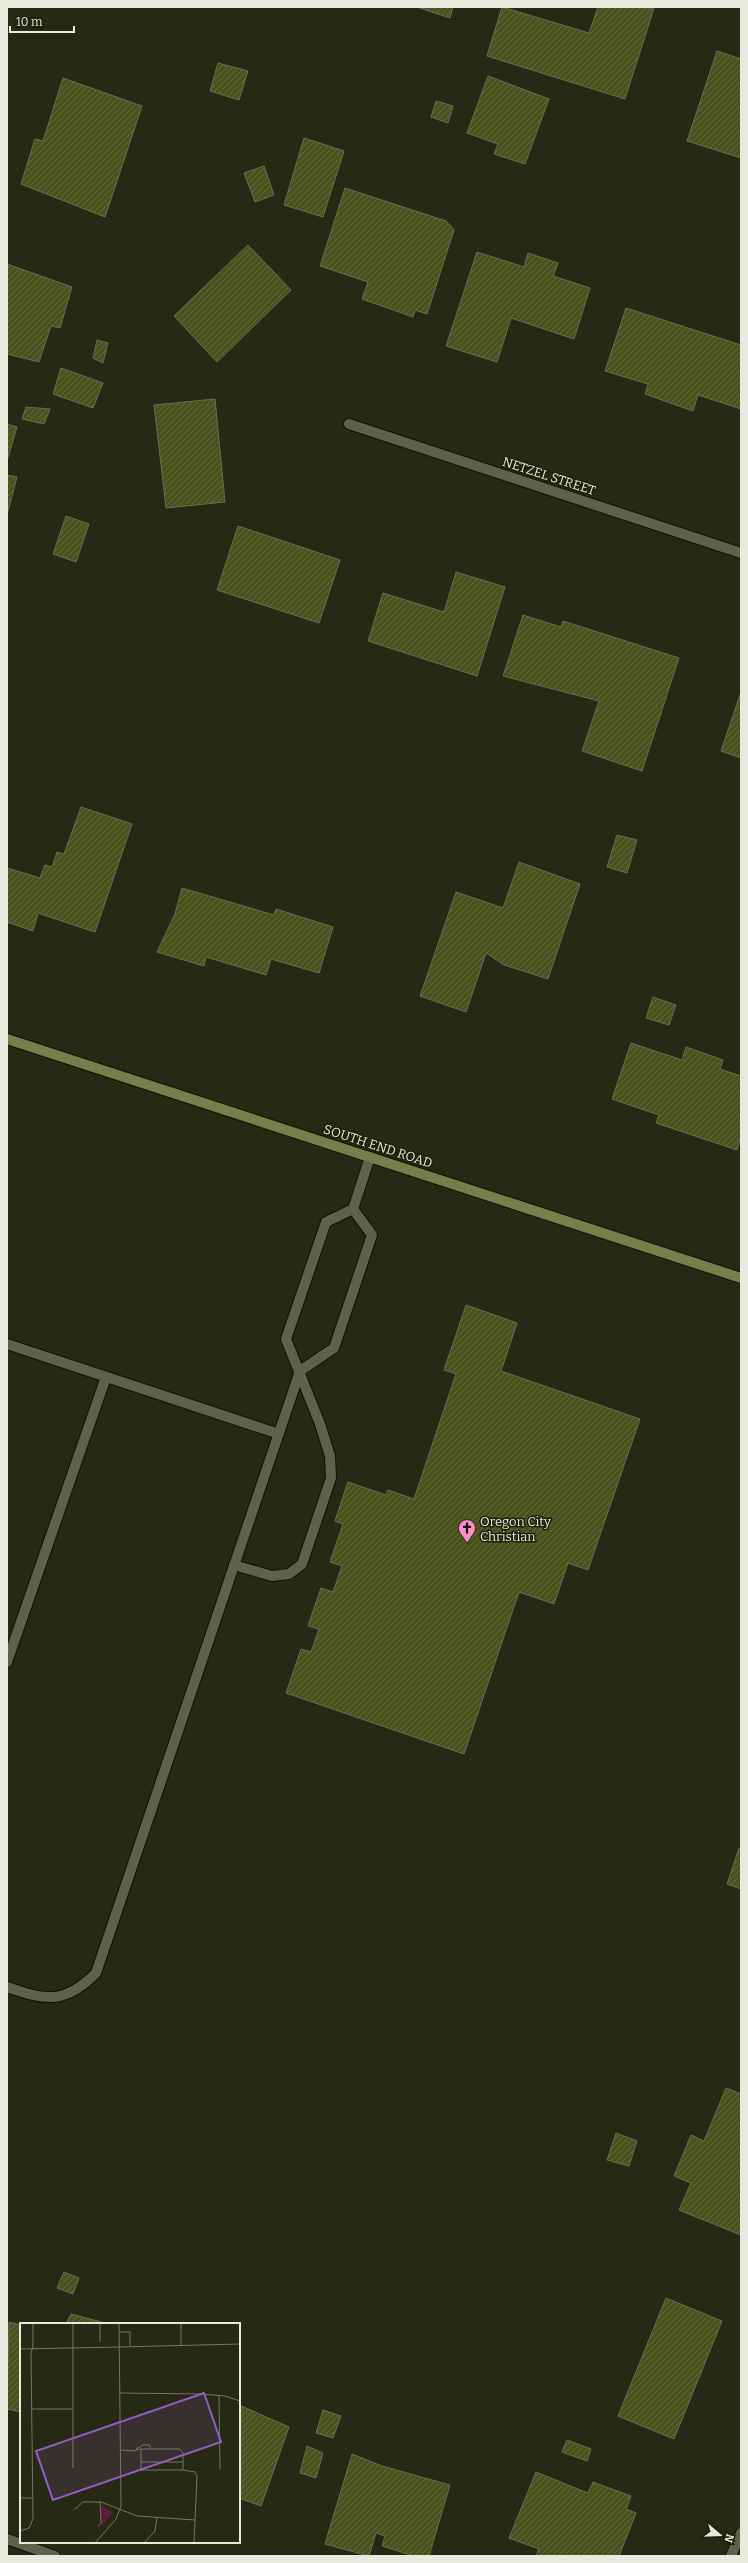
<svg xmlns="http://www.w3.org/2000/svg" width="748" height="2563" font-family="Bitter,serif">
  <defs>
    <pattern id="building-hatch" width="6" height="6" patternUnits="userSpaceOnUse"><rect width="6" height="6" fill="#49521d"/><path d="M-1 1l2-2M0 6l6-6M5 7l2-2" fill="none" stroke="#636b3d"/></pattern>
  </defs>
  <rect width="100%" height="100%" fill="#262a14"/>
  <path fill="url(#building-hatch)" stroke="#686e55" d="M417 7H453L450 18Z
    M502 7 589 33 598 7 654 8 625 99 487 56Z
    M717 51 741 59V158L687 141Z
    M218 63 248 71 239 100 210 91Z
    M488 76 549 99 525 164 494 154 498 144 467 133Z
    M63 78 142 106 105 217 21 184 35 139 43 141Z
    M436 101 453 106 448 123 431 117Z
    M304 138 344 151 323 217 284 205Z
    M264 166 274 195 255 202 244 173Z
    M345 188 446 221 454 230 427 314 415 310 413 317 362 299 368 282 320 266Z
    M248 245 291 290 217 362 174 316Z
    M477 252 524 267 528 253 558 263 553 276 590 288 574 339 511 318 497 362 446 346Z
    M7 264 72 287 60 328 51 326 39 362 7 354Z
    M626 308 741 345V409L698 395 693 411 645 394 648 384 605 371Z
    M97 340 108 343 103 363 93 358Z
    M61 368 103 383 93 408 53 394Z
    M215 399 225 502 166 508 154 405Z
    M26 407 50 409 44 424 22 419Z
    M7 424 17 427 7 461Z
    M7 475 17 477 7 515Z
    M66 516 89 524 76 562 53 554Z
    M238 526 340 560 319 623 217 590Z
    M456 572 505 587 477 676 368 641 383 593 444 612Z
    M523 615 561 627 563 621 679 658 642 771 582 751 599 701 503 676Z
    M741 692V758L721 751Z
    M81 807 132 824 95 932 38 913 33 931 7 922V868L40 878 45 865 52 867 57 852 64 854Z
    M617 835 637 840 627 873 607 867Z
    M519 862 580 884 548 979 504 965 486 953 466 1012 420 996 456 892 503 908Z
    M182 888 274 915 276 909 333 927 319 973 271 959 266 975 206 957 204 966 157 952 175 914Z
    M653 997 676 1005 669 1025 646 1018Z
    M631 1043 682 1060 686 1047 723 1060 720 1069 741 1076V1136L737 1150 656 1123 659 1115 612 1099Z
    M466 1305 517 1323 501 1371 640 1419 588 1570 568 1563 554 1604 519 1592 464 1754 286 1693 301 1649 311 1652 319 1629 308 1626 321 1588 333 1592 342 1566 330 1562 343 1524 335 1521 348 1482 386 1495 388 1490 414 1499 456 1374 444 1370Z
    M739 1848 741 1849V1889L727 1884Z
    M726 2088 741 2094V2235L679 2210 691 2183 674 2176 691 2135 704 2141Z
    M616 2133 637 2141 629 2166 607 2160Z
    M64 2272 79 2278 73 2294 57 2288Z
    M666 2298 722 2321 674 2439 618 2416Z
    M71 2314 109 2324H66Z
    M9 2322 21 2325V2412L7 2409Z
    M239 2405 289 2427 261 2506 239 2498Z
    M323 2410 341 2416 333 2438 316 2433Z
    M567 2440 591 2449 587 2461 562 2452Z
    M307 2446 323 2453 316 2478 300 2473Z
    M352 2454 382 2466 450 2485 429 2556H414L382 2546 385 2536 376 2533 369 2556 325 2544Z
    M536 2472 588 2493 593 2482 631 2496 626 2509 636 2513 619 2556H536L539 2549 509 2538Z"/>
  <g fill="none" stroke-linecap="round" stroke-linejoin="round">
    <g stroke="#0f1201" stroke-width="12">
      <path id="service" d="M7 1344 279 1434
        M234 1565 272 1576 289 1574 302 1564 331 1478 330 1456 320 1424 286 1339 326 1222 353 1209 370 1157
        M7 1662 106 1377
        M7 1987C47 2001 65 2004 96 1973L300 1371 334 1348 372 1235 353 1209"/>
    </g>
    <g stroke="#0f1201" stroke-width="12">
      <path id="minor" d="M349 424 741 553
        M7 2539 55 2556
        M731 2556 741 2533"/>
    </g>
    <g stroke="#0f1201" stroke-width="12">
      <path id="secondary" d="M7 1039 741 1278"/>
    </g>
    <use href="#service" stroke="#5d624a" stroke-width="10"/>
    <use href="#minor" stroke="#5d624a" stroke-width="10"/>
    <use href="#secondary" stroke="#767f4a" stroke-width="10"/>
  </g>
  <defs>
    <g id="church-pin" transform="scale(0.9)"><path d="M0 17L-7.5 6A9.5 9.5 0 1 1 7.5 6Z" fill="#fa8fc7" stroke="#1c200b"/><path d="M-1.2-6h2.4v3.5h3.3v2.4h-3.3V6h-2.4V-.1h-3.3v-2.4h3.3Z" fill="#111"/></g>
  </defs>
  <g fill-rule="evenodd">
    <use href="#church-pin" x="467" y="1528"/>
  </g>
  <g text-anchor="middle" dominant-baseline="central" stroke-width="3" stroke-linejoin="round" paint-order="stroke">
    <g font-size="13" fill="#e7eadc" stroke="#1c200b">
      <text transform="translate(549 476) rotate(18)">NETZEL STREET</text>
      <text transform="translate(378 1146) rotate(18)">SOUTH END ROAD</text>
    </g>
    <g font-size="13" fill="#e7eadc" stroke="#1c200b" text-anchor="start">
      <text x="480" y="1521">Oregon City<tspan x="480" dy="15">Christian</tspan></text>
    </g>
  </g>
  <g transform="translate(20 2323)">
    <rect width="220" height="220" fill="#262a14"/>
    <path d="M81 182 93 189 81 204Z" fill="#591d40"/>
    <path fill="none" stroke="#737764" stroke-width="1" d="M53 0V145M80 0V19M99 9H110V23M161 22V0M99 24 220 21M0 26 99 24M100 70 181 71 205 73 220 78M199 73 200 146M11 86H52M116 126 123 122H129L131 126M101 127 115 128 116 127 121 126H160L163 130V147H121V126M121 139H163M163 147 175 149 177 153 174 220M0 175H13M54 187 63 179H81L117 193 175 197M78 203 81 200 80 179M0 208 9 205 13 196 11 30 13 23V0M75 220 96 196 101 183 99 0M124 220 135 208 137 195"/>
    <path fill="#965cc6" fill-opacity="0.15" stroke="#965cc6" stroke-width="2" d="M184 70 201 119 33 177 16 128Z"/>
    <rect width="220" height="220" fill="none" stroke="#e7eadc" stroke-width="2"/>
  </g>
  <rect width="748" height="2563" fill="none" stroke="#e7eadc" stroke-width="16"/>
  <g transform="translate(720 2535) rotate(109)" stroke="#1c200b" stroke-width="3" paint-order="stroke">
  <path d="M0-3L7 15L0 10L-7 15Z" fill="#e7eadc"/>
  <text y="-6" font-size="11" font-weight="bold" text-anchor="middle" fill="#e7eadc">N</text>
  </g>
  <path d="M10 26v6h64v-6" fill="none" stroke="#e7eadc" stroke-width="2"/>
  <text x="16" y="26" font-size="12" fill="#e7eadc" stroke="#1c200b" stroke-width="3" paint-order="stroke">10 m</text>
</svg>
